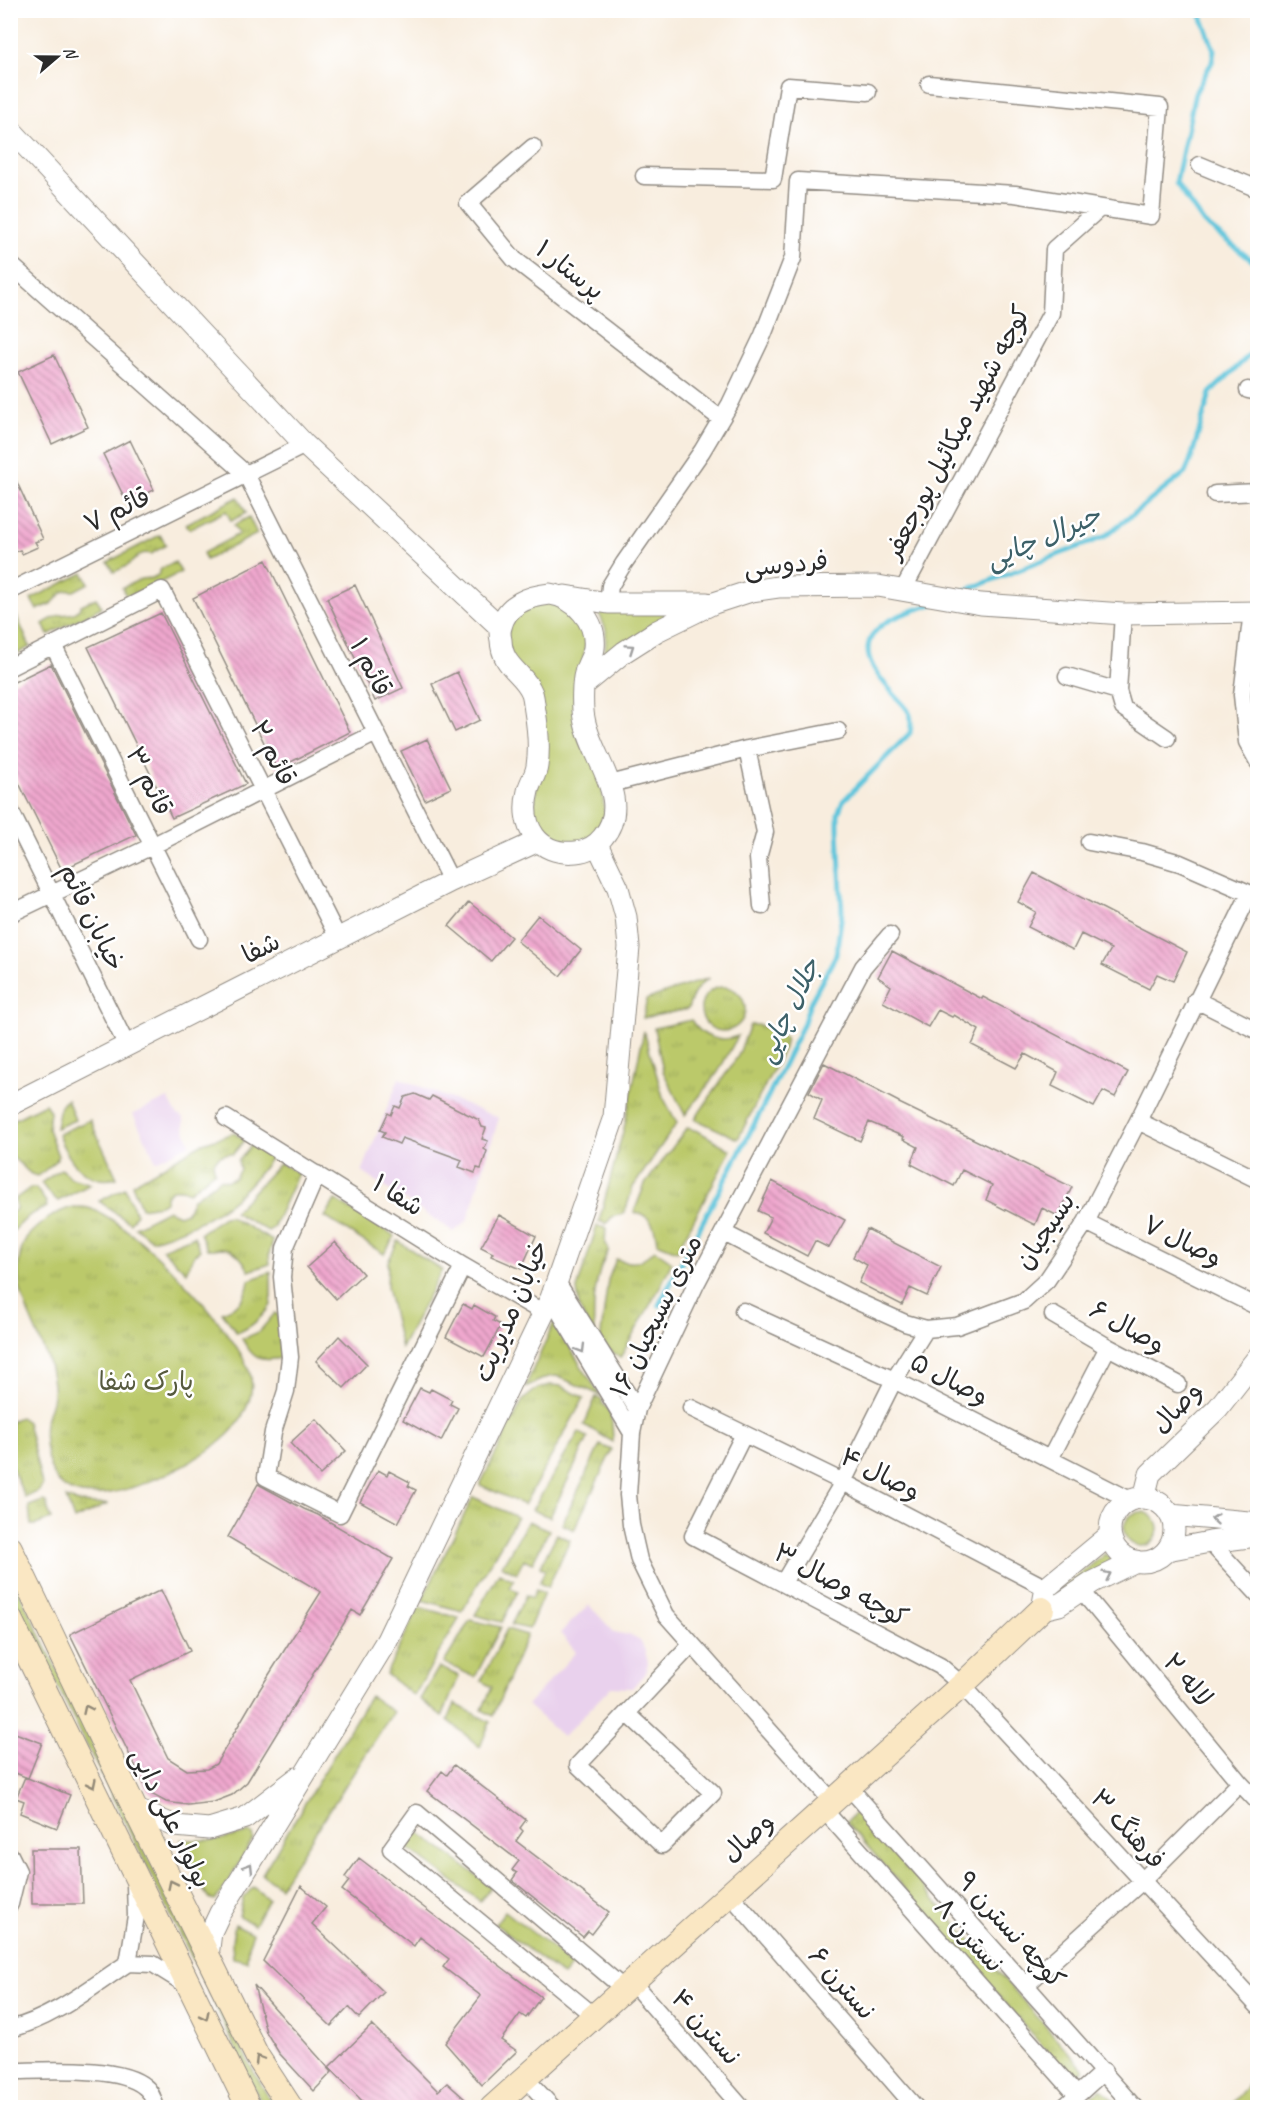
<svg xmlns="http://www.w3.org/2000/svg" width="1268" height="2118" font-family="Caveat,'Playpen Sans Arabic',sans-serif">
  <defs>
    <pattern id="cemetery-stones" width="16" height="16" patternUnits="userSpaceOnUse" patternTransform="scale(1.5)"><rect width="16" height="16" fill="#bbc96b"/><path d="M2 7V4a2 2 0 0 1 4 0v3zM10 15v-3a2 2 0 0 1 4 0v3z" fill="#a1ad5d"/></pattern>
    <pattern id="park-tufts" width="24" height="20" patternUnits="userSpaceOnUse" patternTransform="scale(1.5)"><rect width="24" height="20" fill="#bbc96b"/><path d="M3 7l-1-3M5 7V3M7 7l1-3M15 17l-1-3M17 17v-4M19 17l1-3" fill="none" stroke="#a1ad5d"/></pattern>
    <pattern id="building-back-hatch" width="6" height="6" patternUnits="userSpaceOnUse" patternTransform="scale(1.5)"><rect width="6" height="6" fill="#efa7ce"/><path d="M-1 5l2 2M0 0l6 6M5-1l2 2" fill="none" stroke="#c288a7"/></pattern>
  </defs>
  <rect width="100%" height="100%" fill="#fff"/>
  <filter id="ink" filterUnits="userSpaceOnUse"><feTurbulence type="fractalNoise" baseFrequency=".0167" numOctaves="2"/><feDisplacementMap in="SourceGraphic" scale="12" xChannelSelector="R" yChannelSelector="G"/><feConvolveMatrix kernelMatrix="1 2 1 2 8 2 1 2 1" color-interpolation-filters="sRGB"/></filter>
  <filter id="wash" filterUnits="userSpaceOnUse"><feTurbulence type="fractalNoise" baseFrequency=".008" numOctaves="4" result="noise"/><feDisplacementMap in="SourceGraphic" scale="24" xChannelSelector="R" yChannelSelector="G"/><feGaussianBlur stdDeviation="1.35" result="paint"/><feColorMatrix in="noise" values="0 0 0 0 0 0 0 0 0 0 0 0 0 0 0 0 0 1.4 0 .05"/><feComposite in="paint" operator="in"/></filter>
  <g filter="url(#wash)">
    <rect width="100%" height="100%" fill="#f8edde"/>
    <path fill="#e9d1ed" d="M399 1078 499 1118 467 1221 454 1232 362 1172Z
      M168 1098 177 1114 184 1119V1127L190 1144 156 1161 133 1114Z
      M589 1605 614 1632 633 1636 640 1640 645 1651 648 1663 645 1673 632 1688 611 1687 563 1737 527 1705 576 1652 560 1633Z"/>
    <path fill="#bbc96b" stroke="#737a4b" stroke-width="1.5" d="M550 598 588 628 583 662 601 776 606 828 569 849 532 827 542 735 505 649 511 616Z
      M597 608 685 610 605 659 606 630Z
      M335 1200 395 1236 384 1254 325 1217Z
      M398 1241 442 1270 401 1348 387 1287 388 1262Z
      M1124 1529a17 17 0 1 1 34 0a17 17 0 1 1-34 0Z
      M1105 1554 1112 1558 1111 1562 1055 1598 1053 1596Z
      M10 1573 250 2065 274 2107H263L209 1992 11 1592Z
      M417 1831 491 1886 480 1901 405 1846Z
      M248 1833 252 1834 253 1839 222 1892 215 1900 208 1898 194 1873 181 1840H218Z
      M253 1887 268 1899 254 1925 239 1916 243 1898Z
      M505 1911 573 1964 563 1976 495 1924Z
      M235 1924 253 1933 248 1946 247 1961 233 1958 232 1941Z
      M1257 2074V2107H1229Z"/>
    <path fill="url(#cemetery-stones)" stroke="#737a4b" stroke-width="1.5" d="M1256 637H1258L1257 746 1255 740 1249 695Z"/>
    <path fill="url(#park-tufts)" stroke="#737a4b" stroke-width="1.5" d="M238 497 246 513 231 521 226 511 190 529 186 524Z
      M249 517 257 534 206 560 203 553 239 534 234 525Z
      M160 535 166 545 151 554C138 551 137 559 128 565 124 568 118 570 114 572L108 562Z
      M175 562 181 572 128 599 122 588 141 579 152 578 158 575 161 569Z
      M83 573 89 583 74 591C61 588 60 597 52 603 47 606 41 608 37 610L31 599Z
      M96 598 102 607 48 635 43 624C48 621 55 616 61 615 70 613 77 616 81 605Z
      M13 608 30 647 11 657 10 609Z
      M709 978C697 987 692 994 688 1009L643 1018 647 999Z
      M701 1009a22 22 0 1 1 44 0a22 22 0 1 1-44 0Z
      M691 1020C702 1038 719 1043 738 1036L718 1072 685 1115 663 1071 654 1028Z
      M750 1025H760L786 1038 784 1048 738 1139 695 1119 738 1056Z
      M644 1031 663 1097 677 1123 633 1187 626 1209 622 1214 612 1217 606 1224 599 1221 625 1124Z
      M67 1099 75 1120 56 1128 60 1106Z
      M45 1104 50 1111 48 1129 58 1156 56 1161 38 1176 31 1174 11 1156V1121Z
      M90 1120 117 1178C86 1186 67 1160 58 1134Z
      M687 1128 698 1131 731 1150 677 1251 657 1243C655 1226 651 1215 634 1212L645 1184Z
      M234 1133 245 1140 233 1154C225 1152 217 1156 213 1164L215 1171 189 1192C180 1187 173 1187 166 1196V1201L160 1205 141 1208 132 1184 203 1143Z
      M252 1144 271 1157C240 1203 204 1225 152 1240L135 1227 168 1210 179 1215 187 1212 193 1199 220 1179 227 1181 235 1178 240 1169 238 1161Z
      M280 1163 298 1173 273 1228 268 1231 234 1212Z
      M61 1169 71 1178 91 1184 58 1201 47 1191 41 1183Z
      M30 1188H36L46 1202 47 1207 30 1215 11 1233V1214L16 1209 15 1199Z
      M125 1188 136 1214 130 1223 99 1201Z
      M74 1207C79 1207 84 1207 88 1208 131 1219 243 1335 251 1378 255 1401 238 1427 221 1441 190 1467 72 1530 51 1469 46 1456 43 1438 45 1424 48 1411 55 1399 53 1385 48 1333 0 1292 26 1238 38 1224 56 1211 74 1207Z
      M229 1216 273 1241 269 1254 270 1264 249 1271C243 1260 236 1249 222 1248 217 1248 212 1250 207 1249L200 1233 224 1217Z
      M597 1226 606 1228 605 1242 609 1250C593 1277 593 1306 594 1337L579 1307 577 1289Z
      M194 1236 200 1250 194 1255 186 1272 162 1249Z
      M655 1250 672 1262 659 1289 620 1358 600 1342 608 1280 616 1259C635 1266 640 1262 655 1250Z
      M271 1272V1305C261 1318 252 1327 237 1333L222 1312C239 1306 247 1298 249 1280Z
      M275 1313 278 1314 282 1358C259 1362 253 1359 242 1339L259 1332Z
      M557 1316C565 1346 584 1369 600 1395L557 1376 548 1377 525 1387Z
      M551 1385 561 1386 584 1398 524 1505 480 1485 523 1400 538 1388Z
      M596 1397 602 1399V1403C614 1413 612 1427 613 1442L584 1425Z
      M20 1417 27 1422 42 1484 39 1491 25 1498 11 1465V1421Z
      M579 1432 588 1438 550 1517 532 1510Z
      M600 1445 612 1450 574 1530 562 1524Z
      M473 1497 517 1517 462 1611 422 1600Z
      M66 1498C79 1504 93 1505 108 1504L74 1520Z
      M43 1501 46 1502 51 1519 36 1525H31L29 1506Z
      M528 1521 549 1530 532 1563 524 1559 517 1573 502 1566Z
      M557 1534 570 1540 548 1587 539 1583 545 1570 540 1567Z
      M499 1573 514 1580 510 1588 518 1591 502 1622 475 1615Z
      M536 1590 544 1593 529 1629 511 1625 526 1595 532 1598Z
      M419 1607 459 1618 414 1696 386 1674Z
      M470 1620 501 1627 475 1677 444 1663Z
      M507 1629 527 1635 493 1716 482 1710 492 1687 481 1681Z
      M439 1667 459 1676 442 1717 420 1699Z
      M370 1696 393 1712 280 1887 262 1874Z
      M455 1704 490 1722 480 1747 448 1720Z
      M857 1811 1084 2070 1072 2080 846 1822Z
      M1101 2088 1120 2107H1081Z"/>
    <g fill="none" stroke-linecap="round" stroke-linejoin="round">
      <path stroke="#5ec5db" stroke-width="5" d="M1195 10 1201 16 1214 50 1212 62 1195 93 1176 183 1204 223 1258 265
        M961 592 1104 537 1185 473 1191 459 1210 393 1258 347
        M659 1305 759 1115 803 1025 810 1003 836 955 842 913 838 828V814L843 801 910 733C911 726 912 721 910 715 908 709 903 704 899 700 878 676 849 648 885 623 898 614 918 609 933 604"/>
    </g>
    <g id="blocks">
      <path fill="url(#building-back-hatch)" d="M54 355 88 427 52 444 18 372Z
        M130 440 154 490 127 503 103 454Z
        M10 467 43 539 35 542 38 547 22 554 20 550 10 554Z
        M266 560 350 732 277 769 193 598Z
        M355 585 403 688 375 701 327 598Z
        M161 613 246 784 172 818 88 647Z
        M51 664 136 835 62 870 10 765V684Z
        M457 672 480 720 455 732 432 684Z
        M427 739 451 788 425 800 401 751Z
        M1034 873 1187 952 1173 981 1157 974 1149 989 1102 965 1111 949 1081 934 1073 950 1028 927 1036 912 1018 902Z
        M469 902 511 937 491 961 449 926Z
        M538 915 581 950 560 976 517 941Z
        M892 951 982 999 983 997 1128 1072 1115 1097 1103 1091 1094 1107 1052 1086 1058 1072 1025 1054 1016 1068 972 1045 979 1030 954 1015 952 1017 938 1010 928 1027 883 1002 891 986 878 977Z
        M824 1063 899 1102V1103L1072 1187 1058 1216 1042 1208 1035 1225 986 1200 992 1185 962 1170 954 1186 911 1164 918 1147 903 1139 904 1137 869 1122 860 1141 814 1119 822 1100 809 1092Z
        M415 1094 429 1100 432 1096 479 1120 482 1127 486 1128 482 1139 488 1141 484 1149 487 1151 481 1169 477 1168 475 1173 459 1167 462 1160 402 1138 399 1144 382 1137 385 1132 380 1130 388 1113 391 1115 395 1106 400 1108 405 1097Z
        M772 1181 845 1220 829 1248 815 1241 807 1256 763 1233 771 1217 758 1211Z
        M499 1215 536 1236 521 1269 491 1256 493 1253 481 1247Z
        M867 1229 941 1267 927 1296 910 1288 902 1305 859 1283 867 1265 853 1257Z
        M335 1242 363 1274 336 1299 307 1267Z
        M463 1304 472 1309 474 1305 495 1317 493 1321 501 1325 484 1357 446 1337Z
        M339 1336 367 1364 344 1388 316 1361Z
        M420 1388 429 1392 431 1389 452 1400 450 1404 458 1408 441 1441 403 1420Z
        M316 1419 346 1451 320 1475 290 1443Z
        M378 1470 387 1475 389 1471 410 1482 408 1486 416 1490 398 1523 360 1502Z
        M258 1484 304 1509 318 1515 393 1559 360 1615 352 1610 247 1782 232 1795 214 1802 188 1805 166 1802 153 1795 147 1790 70 1634 161 1590 190 1651 130 1680 168 1758 187 1770 207 1769 216 1764 255 1697 321 1592 228 1537Z
        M10 1731 42 1743 28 1778 10 1771Z
        M454 1765 526 1820 520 1828 523 1831 516 1841 609 1912 592 1934 588 1931 583 1937 512 1880 517 1873 512 1870 519 1861 427 1791 442 1771 447 1775Z
        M25 1777 70 1795 57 1828 20 1813 24 1801 16 1798Z
        M31 1849H81L83 1904H32Z
        M359 1858 541 1997 526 2018 520 2014 501 2040 517 2051 482 2085 445 2043 481 1996 443 1967 449 1959 445 1956 420 1937 414 1946 342 1890 349 1881 345 1877Z
        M301 1886 326 1907 312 1924 384 1992 359 2018 349 2007 331 2026 263 1961Z
        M254 1985 332 2072 314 2091 279 2053 266 2032Z
        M372 2025 438 2091 447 2083 465 2099 456 2108H369L329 2067Z"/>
    </g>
  </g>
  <g filter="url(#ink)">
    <use href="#blocks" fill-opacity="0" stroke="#928c84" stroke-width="1.5"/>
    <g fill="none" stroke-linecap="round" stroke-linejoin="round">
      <g stroke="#928c84" stroke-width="19">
        <path id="minor" d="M533 147 468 203 514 259 721 419
          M1200 165 1258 189
          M644 176 773 179 788 86 868 92
          M10 264 246 474 451 881
          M1248 390 1258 392
          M1215 494 1258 492
          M903 590 1051 313 1054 249 1100 208
          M10 591 305 445
          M608 603 610 586 624 563 702 451 730 404 763 335 793 258 798 181 1015 194 1151 216 1160 107 929 84
          M1252 611 1242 695 1247 742 1258 762
          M1123 614 1118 691 1123 708 1167 738
          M53 645 199 939
          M10 667 162 590 338 938
          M1067 676 1118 691
          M747 749 765 832 758 858 762 906
          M610 784 747 749 838 731
          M10 810 127 1046
          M1089 842 1142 852 1180 863 1258 897
          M10 914 152 846 376 733
          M1196 1000 1258 1031
          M226 1118 463 1266 544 1313
          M1138 1121 1258 1180
          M317 1174 285 1248 282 1277 290 1357 286 1391 273 1432 266 1477 340 1514 463 1266
          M1086 1222 1258 1307
          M724 1233 854 1300 905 1323 926 1329 957 1326 1024 1301 1047 1280 1086 1222 1138 1121 1250 893
          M557 1282 637 1409
          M551 1298 632 1433
          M743 1311 894 1380 1130 1500
          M1053 1315 1108 1347 1178 1384
          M691 1408 843 1482 1046 1588
          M744 1434 693 1536 940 1666 962 1685 1258 2006
          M1050 1459 1108 1347
          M1210 1542 1258 1594
          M783 1583 843 1482 894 1380 926 1329
          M1081 1590 1240 1783 1258 1802
          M627 1713 713 1793 662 1845 578 1765 692 1644
          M848 1786 1135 2108
          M832 1801 666 1615 639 1560 631 1525 628 1495 632 1433 637 1409 696 1284 863 967 890 935
          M823 1809 1077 2095
          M10 1855 18 1871 10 1904
          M729 1893 916 2108
          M128 1963 136 1916 135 1884
          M128 1963 153 1964 190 1987
          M631 1981 742 2108
          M1026 1985 1141 1882 1240 1783
          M593 2015 391 1849 417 1813 623 1988
          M10 2029C54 2018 91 1987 128 1963
          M10 2071C44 2071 120 2065 145 2087 151 2091 154 2101 156 2108
          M525 2078 553 2108
          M1063 2108 1104 2071"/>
      </g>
      <g stroke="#928c84" stroke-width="23">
        <path id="tertiary" d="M10 129 305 445 500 627
          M550 594C575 598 597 621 594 648 593 657 587 664 585 673 582 683 582 708 584 718 590 757 634 800 603 837 596 846 588 851 576 852 538 856 519 826 528 791 530 782 536 775 537 766 540 747 538 729 535 711 534 706 534 699 532 693 524 672 502 668 501 640 500 636 500 630 501 627 506 604 530 596 550 594Z
          M565 596 608 603H707
          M584 685 624 652 657 631 714 603 751 591 778 587 878 586 981 604 1123 614 1258 612
          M10 1105 451 881 538 841
          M1144 1498 1150 1474 1218 1408 1258 1357
          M1110 1530a32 32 0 1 1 64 0a32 32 0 1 1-64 0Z
          M1170 1515 1249 1522 1258 1528
          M1110 1535 1046 1588 1042 1609 1059 1605 1093 1582 1136 1561
          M1167 1550 1210 1542 1249 1537 1258 1531
          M135 1809 175 1826 209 1829 245 1818 297 1778
          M208 1957 211 1932 220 1913 387 1640 551 1298 614 1117 629 947 626 917 618 888 597 844"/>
      </g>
      <g stroke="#928c84" stroke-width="26">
        <path id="secondary" d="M10 1548 135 1809 257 2056 291 2108
          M10 1619 249 2108
          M492 2108 962 1685 1042 1609"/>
      </g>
      <use href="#minor" stroke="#fff" stroke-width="16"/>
      <use href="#tertiary" stroke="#fff" stroke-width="21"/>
      <use href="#secondary" stroke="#fae7c3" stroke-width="24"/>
    </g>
    <defs><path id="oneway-chevron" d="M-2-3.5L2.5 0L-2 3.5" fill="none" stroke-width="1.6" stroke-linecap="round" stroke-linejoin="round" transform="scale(1.5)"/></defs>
    <g stroke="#a0a0a0">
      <use href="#oneway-chevron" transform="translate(630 648) rotate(-34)"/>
      <use href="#oneway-chevron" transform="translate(581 1349) rotate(59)"/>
      <use href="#oneway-chevron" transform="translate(1215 1519) rotate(-175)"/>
      <use href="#oneway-chevron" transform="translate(1107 1575) rotate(-26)"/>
      <use href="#oneway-chevron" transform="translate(249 1867) rotate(-58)"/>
    </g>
    <g stroke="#928977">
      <use href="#oneway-chevron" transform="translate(87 1709) rotate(-115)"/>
      <use href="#oneway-chevron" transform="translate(92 1784) rotate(64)"/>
      <use href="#oneway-chevron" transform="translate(172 1884) rotate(-116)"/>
      <use href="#oneway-chevron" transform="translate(205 2016) rotate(64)"/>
      <use href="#oneway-chevron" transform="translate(259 2059) rotate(-121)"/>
    </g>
  </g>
  <g text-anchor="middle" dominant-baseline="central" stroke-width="5" stroke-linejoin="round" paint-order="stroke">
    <g font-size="26" fill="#2b2b2b" stroke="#fff">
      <text transform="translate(570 270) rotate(38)">پرستار ۱</text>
      <text transform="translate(957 432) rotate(-62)">کوچه شهید میکائیل پورجعفر</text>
      <text transform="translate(117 510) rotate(-26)">قائم ۷</text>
      <text transform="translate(786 564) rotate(-5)">فردوسی</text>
      <text transform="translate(371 667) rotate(63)">قائم ۱</text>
      <text transform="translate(273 753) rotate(63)">قائم ۲</text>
      <text transform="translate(149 781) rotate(64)">قائم ۳</text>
      <text transform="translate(92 917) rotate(64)">خیابان قائم</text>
      <text transform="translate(261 948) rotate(-27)">شفا</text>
      <text transform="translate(398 1195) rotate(32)">شفا ۱</text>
      <text transform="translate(1045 1231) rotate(-56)">بسیجیان</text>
      <text transform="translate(1183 1241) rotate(26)">وصال ۷</text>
      <text transform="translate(511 1311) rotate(-67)">خیابان مدیریت</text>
      <text transform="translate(656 1316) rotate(-64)">۱۶ متری بسیجیان</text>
      <text transform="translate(1128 1327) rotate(29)">وصال ۶</text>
      <text transform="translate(950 1379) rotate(27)">وصال ۵</text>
      <text transform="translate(1177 1407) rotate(-46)">وصال</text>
      <text transform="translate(881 1474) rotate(27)">وصال ۴</text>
      <text transform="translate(841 1585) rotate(28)">کوچه وصال ۳</text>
      <text transform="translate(1188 1680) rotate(50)">لاله ۲</text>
      <text transform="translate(171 1818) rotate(64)">بولوار علی دایی</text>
      <text transform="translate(1128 1829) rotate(48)">فرهنگ ۳</text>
      <text transform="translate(748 1837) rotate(-42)">وصال</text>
      <text transform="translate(1011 1930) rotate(48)">کوچه نسترن ۹</text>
      <text transform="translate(969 1935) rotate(48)">نسترن ۸</text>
      <text transform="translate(842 1983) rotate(49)">نسترن ۶</text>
      <text transform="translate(706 2027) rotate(49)">نسترن ۴</text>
    </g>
    <g font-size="26" fill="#565a3e" stroke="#fff">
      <text x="146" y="1381">پارک شفا</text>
    </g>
    <g font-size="27" font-style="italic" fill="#3d6169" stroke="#fff">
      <text transform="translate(1043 537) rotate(-23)">جیرال چایی</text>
      <text transform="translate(788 1010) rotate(-64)">جلال چایی</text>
    </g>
  </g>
  <rect width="1268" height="2118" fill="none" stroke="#fff" stroke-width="36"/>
  <g transform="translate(57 57) rotate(70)" stroke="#ffffff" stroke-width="4.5" paint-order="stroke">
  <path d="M0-4.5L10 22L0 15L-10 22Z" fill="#2b2b2b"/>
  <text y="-9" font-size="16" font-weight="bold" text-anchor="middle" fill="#2b2b2b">N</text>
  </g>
</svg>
